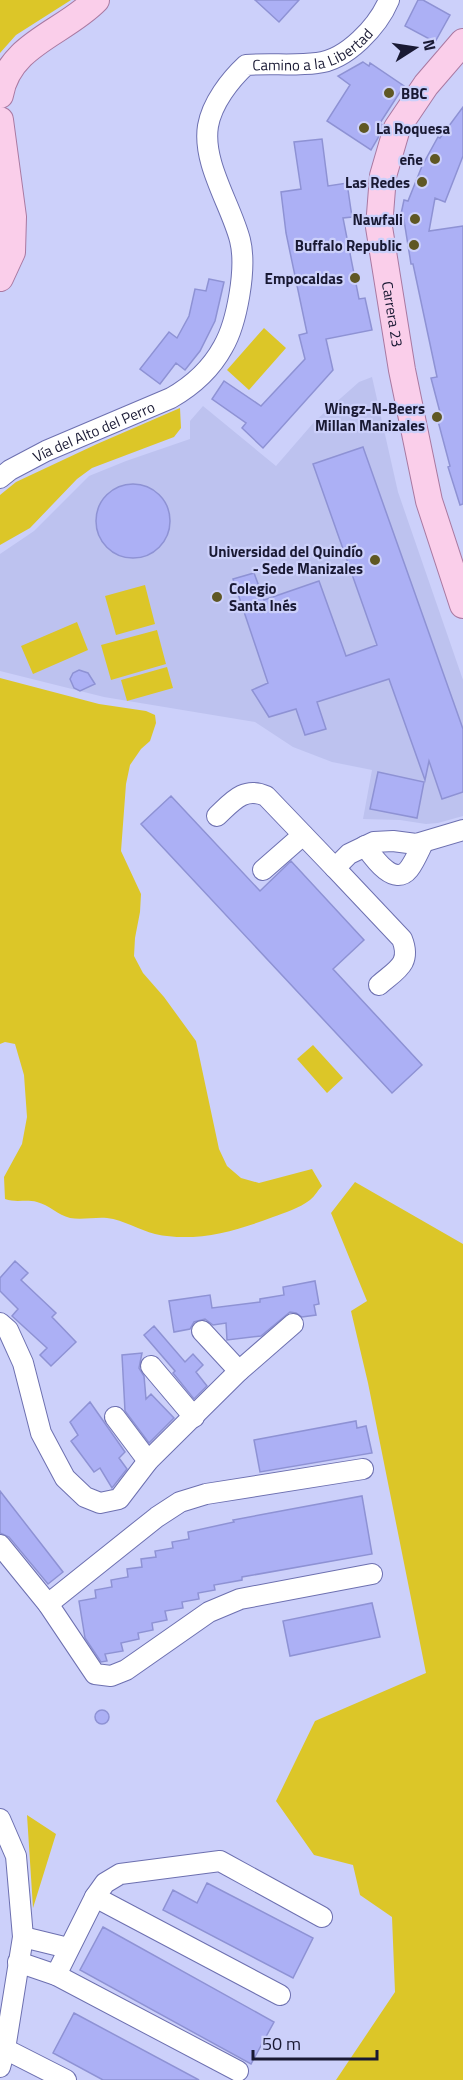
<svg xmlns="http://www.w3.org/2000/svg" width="463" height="2080" font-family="'Titillium Web',sans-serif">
  <rect width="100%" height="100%" fill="#ccd0fa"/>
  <path fill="#bdc2ef" d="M372 377 398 492 463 680V816L438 823 426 824 400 820 363 819 372 770 332 762 293 747 255 722 104 697 0 671V554L34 531 89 476 126 461 190 439V421L203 406 276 466 315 421 359 382Z"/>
  <path fill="#dcc628" d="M0 0H71L16 35 0 53Z
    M264 328 286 348 249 390 227 370Z
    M180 408 181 428 174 437 92 468 77 479 30 528 0 545V495L16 482 97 444Z
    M145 585 155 624 116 635 105 596Z
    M77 622 88 650 33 674 21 646Z
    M157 630 166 664 111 680 101 645Z
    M167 667 173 688 127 701 121 680Z
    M0 678 99 704 146 711 155 715 156 723 150 741 141 749 130 765 126 784 121 851 141 894 140 912 135 938 134 956 143 973 164 997 196 1041 219 1149 227 1166 241 1178 259 1183 312 1169 322 1186C318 1190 315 1196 310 1200 300 1208 284 1213 273 1217 236 1231 195 1243 155 1234 139 1230 124 1220 107 1218 95 1217 82 1220 70 1218 58 1215 49 1205 37 1202 26 1199 16 1203 5 1199L4 1177 22 1144 27 1117 24 1075 15 1044 5 1042 0 1044Z
    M313 1045 343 1078 327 1093 297 1059Z
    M355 1182 463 1244V2080H336L395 1992 392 1917 360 1895 353 1865 314 1855 276 1801 315 1721 426 1673 368 1383 351 1311 367 1301 331 1213Z
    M27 1815 56 1834 33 1908Z"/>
  <path fill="#acb0f5" stroke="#8e92d4" stroke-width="1.5" d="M255 0H299L279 22Z
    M418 0H423L450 15 435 42 405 26Z
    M363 62 369 66 370 63 404 86 380 123 382 125 378 138 371 150 327 121 350 85 338 76Z
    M463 107V156L445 202 435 198 429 231 463 226V504L460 505 448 467 450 466 438 421 442 420 431 378 437 377 413 264H411L403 214H401L404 200 408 201 422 166 438 137 440 138Z
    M322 139 328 186 347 183 352 217 343 218 359 299 365 298 372 330 326 339 333 370 263 448 242 428 246 423 212 399 224 381 261 406 305 359 299 335 307 333 286 233 281 192 301 189 294 142Z
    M209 279 224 282 215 321 200 351 185 370 176 363 160 384 140 369 169 332 177 338 189 316 195 289 206 291Z
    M363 447 463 729V792L442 799 429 761 425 780 389 679 317 702 326 729 305 735 296 709 269 717 252 690 268 683 233 579 254 573 264 600 319 581 346 656 377 645 313 464Z
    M96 521a37 37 0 1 1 74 0a37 37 0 1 1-74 0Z
    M79 670 88 673 95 684 80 691 74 688 70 679 73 673Z
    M378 772 424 782 417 818 370 809Z
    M171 796 260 891 291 861 364 940 333 969 422 1065 392 1093 141 824Z
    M15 1261 28 1273 21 1280 56 1313 52 1317 76 1342 51 1366 40 1355 47 1348 12 1316 18 1309 0 1291V1278Z
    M315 1281 319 1304 314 1305 316 1315 302 1317 296 1313 290 1312 261 1336 227 1340 226 1323 213 1325 205 1319 194 1322 190 1329 174 1332 169 1301 210 1295 212 1308 260 1302V1299L284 1295 283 1287Z
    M154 1326 185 1362 193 1354 203 1365 196 1372 207 1386 194 1399 173 1373 175 1371 144 1335Z
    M142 1353 139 1368 144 1376 146 1399 151 1394 174 1418 149 1443 125 1411 122 1355Z
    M90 1402 125 1452 119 1458 127 1469 112 1488 100 1468 94 1472 71 1441 78 1435 70 1422Z
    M356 1421 357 1428 366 1426 372 1453 260 1472 254 1440Z
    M0 1491 63 1572 48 1584 9 1537 0 1533Z
    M362 1496 372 1554 242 1577V1580L214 1585 215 1590 198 1593 199 1599 182 1602 183 1608 165 1611 167 1620 152 1623 153 1630 138 1633 139 1639 121 1643 123 1651 105 1654 107 1661 101 1662 85 1638 79 1601 96 1598 95 1590 112 1587 111 1580 128 1577 127 1569 142 1567 141 1559 156 1557 155 1551 173 1548 172 1542 189 1539 188 1532 234 1522 233 1520Z
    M372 1603 380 1637 290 1656 283 1621Z
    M95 1717a7 7 0 1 1 14 0a7 7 0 1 1-14 0Z
    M207 1883 313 1938 293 1978 163 1910 173 1890 197 1903Z
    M103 1927 274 2022 251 2064 80 1970Z
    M74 2013 199 2080H103L53 2053Z"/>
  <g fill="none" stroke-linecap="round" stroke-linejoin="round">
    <g stroke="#6d70b0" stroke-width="22">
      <g id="minor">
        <path id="s1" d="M0 478 10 470 46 451 171 398C192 386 211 369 223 347 237 323 247 268 240 240 231 205 202 163 208 126 212 103 230 80 246 65 270 63 294 66 317 63 347 60 378 26 389 0"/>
        <path d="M217 816C232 802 244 786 266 796L335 868 349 854 374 842 393 841 416 844 463 830"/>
        <path d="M365 846C373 857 394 888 409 869 415 861 419 851 423 843"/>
        <path d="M335 868 402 939C412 964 396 970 379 985"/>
        <path d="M263 870 303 835"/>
        <path d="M0 1323 8 1330 23 1363 41 1433 65 1478 85 1497 100 1503 119 1499 148 1461 239 1371 293 1324"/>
        <path d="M202 1331 239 1371"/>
        <path d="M151 1366 194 1417"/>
        <path d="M115 1417 148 1461"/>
        <path d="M0 1545 48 1604 95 1674 111 1676 126 1670 209 1612 240 1599 372 1574"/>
        <path d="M48 1604 157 1517 180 1502 206 1494 363 1469"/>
        <path d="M0 1819 16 1856 23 1937 5 2049 0 2067"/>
        <path d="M95 1897 280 1995"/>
        <path d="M23 1937 68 1948"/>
        <path d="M18 1962 56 1975 238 2071"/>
        <path d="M56 1975 95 1897 105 1883 120 1874 220 1861 322 1917"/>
        <path d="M5 2049 66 2080"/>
      </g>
    </g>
    <g stroke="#a979a1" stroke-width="28">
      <g id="major">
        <path id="s2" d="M463 42 426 85 397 128 383 176 379 227 402 370 429 501 463 605"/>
        <path d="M0 95C9 44 64 33 96 0"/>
        <path d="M0 120 13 217 12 252 0 278"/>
      </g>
    </g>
    <use href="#minor" stroke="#fff" stroke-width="20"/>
    <use href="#major" stroke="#faceea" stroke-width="26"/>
  </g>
  <g fill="#5f5724" stroke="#ccd0fa" stroke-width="2">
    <circle cx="389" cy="93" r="6"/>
    <circle cx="364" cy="128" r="6"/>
    <circle cx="435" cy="159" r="6"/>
    <circle cx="422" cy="182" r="6"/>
    <circle cx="415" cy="219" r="6"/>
    <circle cx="414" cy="245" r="6"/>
    <circle cx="355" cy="278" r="6"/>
    <circle cx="437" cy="417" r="6"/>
    <circle cx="375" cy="560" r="6"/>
    <circle cx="217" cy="597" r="6"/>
  </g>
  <g text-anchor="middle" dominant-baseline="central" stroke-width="4.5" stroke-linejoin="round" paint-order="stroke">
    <g font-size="15" fill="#191933" stroke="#ccd0fa">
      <text stroke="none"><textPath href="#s1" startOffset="636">Camino a la Libertad</textPath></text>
      <text stroke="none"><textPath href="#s2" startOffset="298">Carrera 23</textPath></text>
      <text stroke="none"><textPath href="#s1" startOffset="105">Vía del Alto del Perro</textPath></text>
    </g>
    <g font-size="15" font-weight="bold" fill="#191933" stroke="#ccd0fa" text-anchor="end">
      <text x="401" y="93" text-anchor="start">BBC</text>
      <text x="376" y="128" text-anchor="start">La Roquesa</text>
      <text x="423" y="159">eñe</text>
      <text x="410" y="182">Las Redes</text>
      <text x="403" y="219">Nawfali</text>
      <text x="402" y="245">Buffalo Republic</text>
      <text x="343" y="278">Empocaldas</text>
      <text x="425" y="408">Wingz-N-Beers<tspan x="425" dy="17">Millan Manizales</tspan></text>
      <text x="363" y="551">Universidad del Quindío<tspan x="363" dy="17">- Sede Manizales</tspan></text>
      <text x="229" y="588" text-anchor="start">Colegio<tspan x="229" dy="17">Santa Inés</tspan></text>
    </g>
  </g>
  <g transform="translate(415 48) rotate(78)" stroke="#ccd0fa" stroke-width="4.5" paint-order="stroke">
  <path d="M0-4.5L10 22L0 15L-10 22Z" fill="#191933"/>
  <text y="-9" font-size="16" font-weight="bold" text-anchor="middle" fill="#191933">N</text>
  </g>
  <path d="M253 2050v9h124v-9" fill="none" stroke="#191933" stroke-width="3"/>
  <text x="262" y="2050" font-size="18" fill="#191933" stroke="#ccd0fa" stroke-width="4.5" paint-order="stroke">50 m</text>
</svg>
